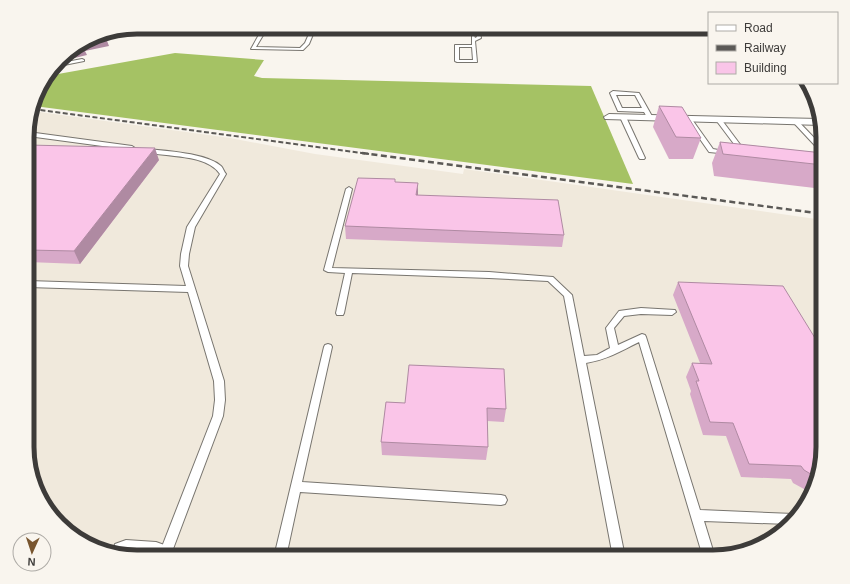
<svg xmlns="http://www.w3.org/2000/svg" width="850" height="584" font-family="Arial,sans-serif">
  <rect width="100%" height="100%" fill="#f9f5ee"/>
  <path fill="#f0e9dc" d="M32 111 230 138 315 154 463 174 464 169 823 220V454L800 514 762 546 713 557H130L70 534 42 502 28 461V123Z"/>
  <path fill="#a5c264" d="M175 53 264 60 254 76 262 78 591 86 633 184 34 106 42 82 47 76Z"/>
  <g fill="none" stroke-linecap="round" stroke-linejoin="round">
    <g stroke="#78756f" stroke-width="2">
      <path id="service" d="M266 27H271L265 32 256 47 300 48 305 43 312 27H316L309 44 303 50 251 49 261 31Z
        M464 27H469L480 33 481 38 475 41 477 62H457L455 61V45H472V35H474L475 38 477 37 476 34ZM459 47H472L473 60H459Z
        M82 59 84 60V61L54 67 56 64Z
        M613 91 639 93 653 118 648 119 644 112 618 111 610 93ZM616 95H635L642 108H622Z
        M623 115 626 117 645 158 644 159H640L639 158 620 117Z
        M687 118H691L713 149 729 152V154L709 152 686 119Z
        M717 119H721L742 147 741 148H737L716 120Z
        M795 119 797 120 823 147V153L821 152 793 122 792 121Z
        M28 132 132 146 135 148 132 150 28 136Z
        M147 149C166 151 206 153 221 166 223 168 224 172 226 174L195 227 189 254 188 266 224 381 225 400 223 416 170 557H158L213 416 215 400 214 381 188 292 28 287V281L186 286 180 266 181 254 187 227 220 174C207 154 166 157 145 152L144 151Z
        M349 187 352 189 332 268 489 272 553 277 572 295 584 356 597 355 610 348 606 328 619 311 641 308 675 310 676 312 672 315 641 314 624 316 614 328 618 345 642 334 645 335 646 337 700 510 794 514 798 515 788 524 704 521 715 557H703L639 342C621 351 606 360 586 363L625 557H613L564 296 548 281 489 278 352 273 344 313 343 315H337L336 313 345 273 328 272 324 270 346 189Z
        M328 344 331 345 332 347 302 482 501 495 505 496 507 500 505 504 501 505 300 492 286 557H274L324 347 325 345Z"/>
    </g>
    <g stroke="#78756f" stroke-width="2">
      <path id="minor" d="M609 114 820 119 821 125 605 119 604 117Z"/>
    </g>
    <g stroke="#78756f" stroke-width="2">
      <path id="tertiary" d="M126 540 156 542 167 546 171 557H130L113 550 115 544Z"/>
    </g>
    <use href="#service" fill="#fff" fill-rule="evenodd"/>
    <use href="#minor" fill="#fff" fill-rule="evenodd"/>
    <use href="#tertiary" fill="#fff" fill-rule="evenodd"/>
    <path stroke="#5b5956" stroke-width="2" stroke-dasharray="5 2.5" stroke-linecap="butt" d="M33 109 369 154"/>
    <path stroke="#5b5956" stroke-width="2.5" stroke-dasharray="6 3.5" stroke-linecap="butt" d="M362 153 823 214"/>
  </g>
  <path fill="#d7a9c8" d="M659 106 701 138 693 159H669L653 127Z
    M720 142 823 153V189L714 176 712 163Z
    M28 145 159 160 80 264 28 262Z
    M395 182 418 195 564 235 562 247 346 239 345 226Z
    M678 282 823 454 809 489H804L793 483 791 479 741 477 726 436 703 435 690 394 691 391 686 377 692 363H700L673 295Z
    M386 402 506 409 504 422 487 421 488 447 486 460 382 455 381 442Z"/>
  <path fill="#af8aa2" d="M104 33 109 46 85 51 87 55 58 62 65 54 99 35Z
    M28 135 31 140 28 143Z
    M155 148 159 160 80 264 74 251Z
    M418 183V195L416 208V195Z"/>
  <path fill="#fac5e8" stroke="#af8aa2" d="M659 106 682 107 701 138 676 137Z
    M720 142 823 153V165L723 154Z
    M28 145 155 148 74 251 28 250Z
    M358 178 395 179V182L418 183 416 195 558 200 564 235 345 226Z
    M678 282 783 286 823 351V454L814 476 804 470 801 466 749 464 733 423 710 422 696 381H699L692 363 712 364Z
    M409 365 504 369 506 409 487 408 488 447 381 442 386 402 405 403Z"/>
  <path d="M0 0H850V584H0ZM137 34H713A103 103 0 0 1 816 137V447A103 103 0 0 1 713 550H137A103 103 0 0 1 34 447V137A103 103 0 0 1 137 34Z" fill="#f9f5ee" fill-rule="evenodd"/>
  <path fill="none" stroke="#3d3b39" stroke-width="5" d="M137 34H713A103 103 0 0 1 816 137V447A103 103 0 0 1 713 550H137A103 103 0 0 1 34 447V137A103 103 0 0 1 137 34Z"/>
  <rect x="708" y="12" width="130" height="72" fill="#f9f5ee" stroke="#aeaba6"/>
  <rect x="716" y="25" width="20" height="6" fill="#ffffff" stroke="#aeaba6"/>
  <text x="744" y="32" font-size="12" fill="#3d3b39">Road</text>
  <rect x="716" y="45" width="20" height="6" fill="#5b5956" stroke="#aeaba6"/>
  <text x="744" y="52" font-size="12" fill="#3d3b39">Railway</text>
  <rect x="716" y="62" width="20" height="12" fill="#fac5e8" stroke="#aeaba6"/>
  <text x="744" y="72" font-size="12" fill="#3d3b39">Building</text>
  <g transform="translate(32 552) rotate(183)"><circle r="19" fill="#f9f5ee" stroke="#aeaba6"/>
  <path d="M0-3L7 15L0 10L-7 15Z" fill="#78552e"/>
  <text y="-6" font-size="11" font-weight="bold" text-anchor="middle" fill="#3d3b39">N</text>
  </g>
</svg>
